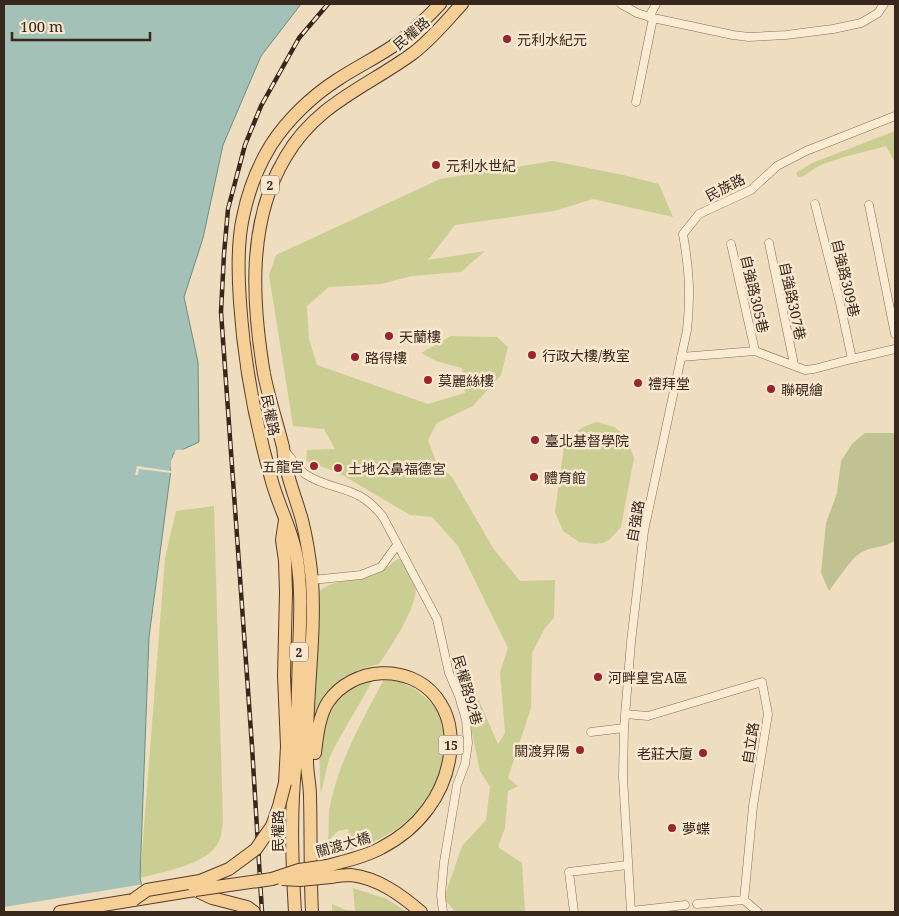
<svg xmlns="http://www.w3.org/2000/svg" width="899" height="916" font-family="'Noto Serif','Noto Sans TC',serif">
  <rect width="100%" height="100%" fill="#efddbf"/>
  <path fill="#cbce93" d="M895 131V160L894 161 886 146C863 153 836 157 815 168 809 172 805 177 798 177L796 173 812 163Z
    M553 161 623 175 659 184 673 217 593 199 554 211 455 225 428 260 485 251 461 272 412 276 381 284 329 287 307 306 309 339 317 365 428 404 465 393 462 368 436 361 421 353 451 336 497 337 508 347 501 375 473 406 437 423 428 440 437 464 452 477 493 548 520 581 555 580 554 618 545 628 532 653 531 708 508 778 518 786 508 791 505 828 498 847 522 863 525 912H455L444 898 462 846 486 820 490 787 480 771 462 686 469 678 498 744 505 733 500 672 508 648 458 546 432 517 410 515 339 473 306 461 307 450 335 449 324 429 293 426 269 275 276 255 440 179Z
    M597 422 614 427 621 432 627 438 634 458 621 527 610 539 603 543 595 544 579 542 563 531 555 512 564 446C571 433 582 426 597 422Z
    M214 506 223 822C222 828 222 835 219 841 210 864 162 872 140 878L165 558 176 511Z
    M397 559H400C405 568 412 577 415 587 420 603 389 650 379 664 344 672 327 685 313 719L319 592C334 578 355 582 374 575 383 571 390 565 397 559Z
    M384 679C402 680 415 688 428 700 444 715 449 735 445 756 443 762 443 769 441 775 439 781 435 787 431 792 412 823 384 841 349 850L348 829 338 831 328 841C329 829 328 817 330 806 339 760 363 720 384 679Z
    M373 680 335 746 329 759 321 793C318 767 318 722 336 700 346 689 359 684 373 680Z
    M353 888 387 899 407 912H332V904L346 910 355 911Z"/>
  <path fill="#c0c293" d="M865 433H895V540C888 548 869 546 859 554 850 560 836 582 829 591L821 573 826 523 837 493 841 461 852 444Z"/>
  <path fill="#a3c1b6" stroke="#6a8f83" d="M4 4H301L261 56 223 145 203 238 184 297 198 362 199 442 173 454 149 637 140 878 148 912H4Z"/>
  <path fill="#efddbf" d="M190 449 175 456 172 478 171 473 139 469 138 475H135L137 466 171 471V461L176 450Z
    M144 884 150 911 4 912V907Z"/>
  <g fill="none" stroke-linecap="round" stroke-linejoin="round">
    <g stroke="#896e57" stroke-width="9">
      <path id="street" d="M621 4 637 13 653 18 733 35 749 37 786 35 833 29 861 23 878 13 884 4
        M649 17 656 4
        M636 102 653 18
        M815 204 840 303 852 359
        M869 205 895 334
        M769 243 794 364
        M731 244 755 351
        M681 357 755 351 805 370 814 369 852 359 895 349
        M284 450C291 457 297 468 305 474 334 493 357 483 383 517L437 619 449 673 459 696 466 720 468 743 465 764 457 785 444 862 441 895 443 912
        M312 580 361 575 381 567 397 545
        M625 714 648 716 762 682 768 714 753 806 744 900 758 912
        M591 732 624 728
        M697 904 744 900
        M631 911 685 905
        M574 912 569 872 627 865
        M631 912 623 777 624 728 631 642 644 531 687 330C691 294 689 269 683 234L699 214 751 190 777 166 806 151 895 116"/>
    </g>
    <g stroke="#563c2c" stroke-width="14">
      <path id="primary" d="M285 520 282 540 285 561 286 592 284 676 287 746 285 783
        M315 753C317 736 319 716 328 702 353 666 409 663 436 697 450 715 452 733 450 754 445 795 418 829 381 848 365 857 345 861 327 866
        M331 877C337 876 344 875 351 875 378 878 401 895 421 912
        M60 912 195 890 212 898 247 907 254 912
        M295 912C292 862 290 810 296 760 297 724 298 688 299 653 300 622 302 590 297 559 293 531 278 506 271 478 255 421 244 362 240 302 238 274 237 244 243 217 248 192 258 166 271 145 287 120 312 96 337 80 358 66 380 56 399 42 414 30 427 18 440 4
        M312 912C310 873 311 835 310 796 310 785 307 773 307 761 305 701 316 640 312 580 310 560 307 540 302 520 297 502 290 485 286 467 284 461 284 454 283 447 277 423 269 399 264 374 252 302 247 222 285 158 316 104 365 88 412 54 431 40 446 21 462 4"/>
    </g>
    <use href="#street" stroke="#faebd3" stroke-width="8"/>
    <use href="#primary" stroke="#f5cf95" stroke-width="12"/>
    <g stroke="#38271c" stroke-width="4.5">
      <path id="rail" d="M262 912 252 746 221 312 224 254 228 209 245 145 261 106 299 38 328 4"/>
    </g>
    <use href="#rail" stroke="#f7e8cf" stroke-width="2.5" stroke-dasharray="8" stroke-linecap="butt"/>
    <g stroke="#563c2c" stroke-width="14" stroke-linecap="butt">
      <path id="primary-bridge" d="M282 879 300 880 331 877
        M195 890 272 879 299 870 327 866
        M133 900 147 890 200 881 229 869 256 849 272 826 279 806 285 783"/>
    </g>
    <use href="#primary-bridge" stroke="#f5cf95" stroke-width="12"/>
  </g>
  <g fill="#9a252f" stroke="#f7e8cf" stroke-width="2">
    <circle cx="507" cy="39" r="5"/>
    <circle cx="436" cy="165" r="5"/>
    <circle cx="389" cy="336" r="5"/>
    <circle cx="532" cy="355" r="5"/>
    <circle cx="355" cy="357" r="5"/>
    <circle cx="428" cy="380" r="5"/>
    <circle cx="638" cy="383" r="5"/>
    <circle cx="771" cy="389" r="5"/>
    <circle cx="535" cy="440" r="5"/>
    <circle cx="314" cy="466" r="5"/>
    <circle cx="338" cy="468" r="5"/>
    <circle cx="534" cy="477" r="5"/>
    <circle cx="598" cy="677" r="5"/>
    <circle cx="580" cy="750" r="5"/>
    <circle cx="703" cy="753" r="5"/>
    <circle cx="672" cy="828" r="5"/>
  </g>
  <g text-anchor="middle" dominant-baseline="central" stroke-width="5" stroke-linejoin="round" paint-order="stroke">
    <g fill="#f7e8cf" stroke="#716152" stroke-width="1">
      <rect x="261" y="175.5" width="18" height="19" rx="4"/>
      <rect x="290" y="642.5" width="18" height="19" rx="4"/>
      <rect x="438.5" y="735.5" width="25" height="19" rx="4"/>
    </g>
    <g font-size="12" font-weight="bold" fill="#38271c">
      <text x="270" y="185">2</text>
      <text x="299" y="652">2</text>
      <text x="451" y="745">15</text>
    </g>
    <g font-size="14" fill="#38271c" stroke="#f7e8cf">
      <text transform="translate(411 33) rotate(-40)">民權路</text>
      <text transform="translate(725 187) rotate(-27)">民族路</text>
      <text transform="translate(846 278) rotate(77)">自強路309巷</text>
      <text transform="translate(755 294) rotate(77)">自強路305巷</text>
      <text transform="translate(793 301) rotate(78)">自強路307巷</text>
      <text transform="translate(271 415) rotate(79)">民權路</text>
      <text transform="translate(635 521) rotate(-80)">自強路</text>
      <text transform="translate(468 690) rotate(74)">民權路92巷</text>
      <text transform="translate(750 743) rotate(-81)">自立路</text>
      <text transform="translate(277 831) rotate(-90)">民權路</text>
      <text transform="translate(343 844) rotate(-16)">關渡大橋</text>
    </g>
    <g font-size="14" fill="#38271c" stroke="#f7e8cf" text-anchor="start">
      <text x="517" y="39">元利水紀元</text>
      <text x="446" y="165">元利水世紀</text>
      <text x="399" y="336">天蘭樓</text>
      <text x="542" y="355">行政大樓/教室</text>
      <text x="365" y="357">路得樓</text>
      <text x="438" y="380">莫麗絲樓</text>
      <text x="648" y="383">禮拜堂</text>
      <text x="781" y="389">聯硯繪</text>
      <text x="545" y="440">臺北基督學院</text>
      <text x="304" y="466" text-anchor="end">五龍宮</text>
      <text x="348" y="468">土地公鼻福德宮</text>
      <text x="544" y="477">體育館</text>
      <text x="608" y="677">河畔皇宮A區</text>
      <text x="570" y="750" text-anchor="end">關渡昇陽</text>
      <text x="693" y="753" text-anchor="end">老莊大廈</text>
      <text x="682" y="828">夢蝶</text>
    </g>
  </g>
  <rect width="899" height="916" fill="none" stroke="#38271c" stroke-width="10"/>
  <path d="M12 32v8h138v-8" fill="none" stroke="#38271c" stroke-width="2.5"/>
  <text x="20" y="32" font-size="15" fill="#38271c" stroke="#f7e8cf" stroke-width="4" paint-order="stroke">100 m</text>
</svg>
